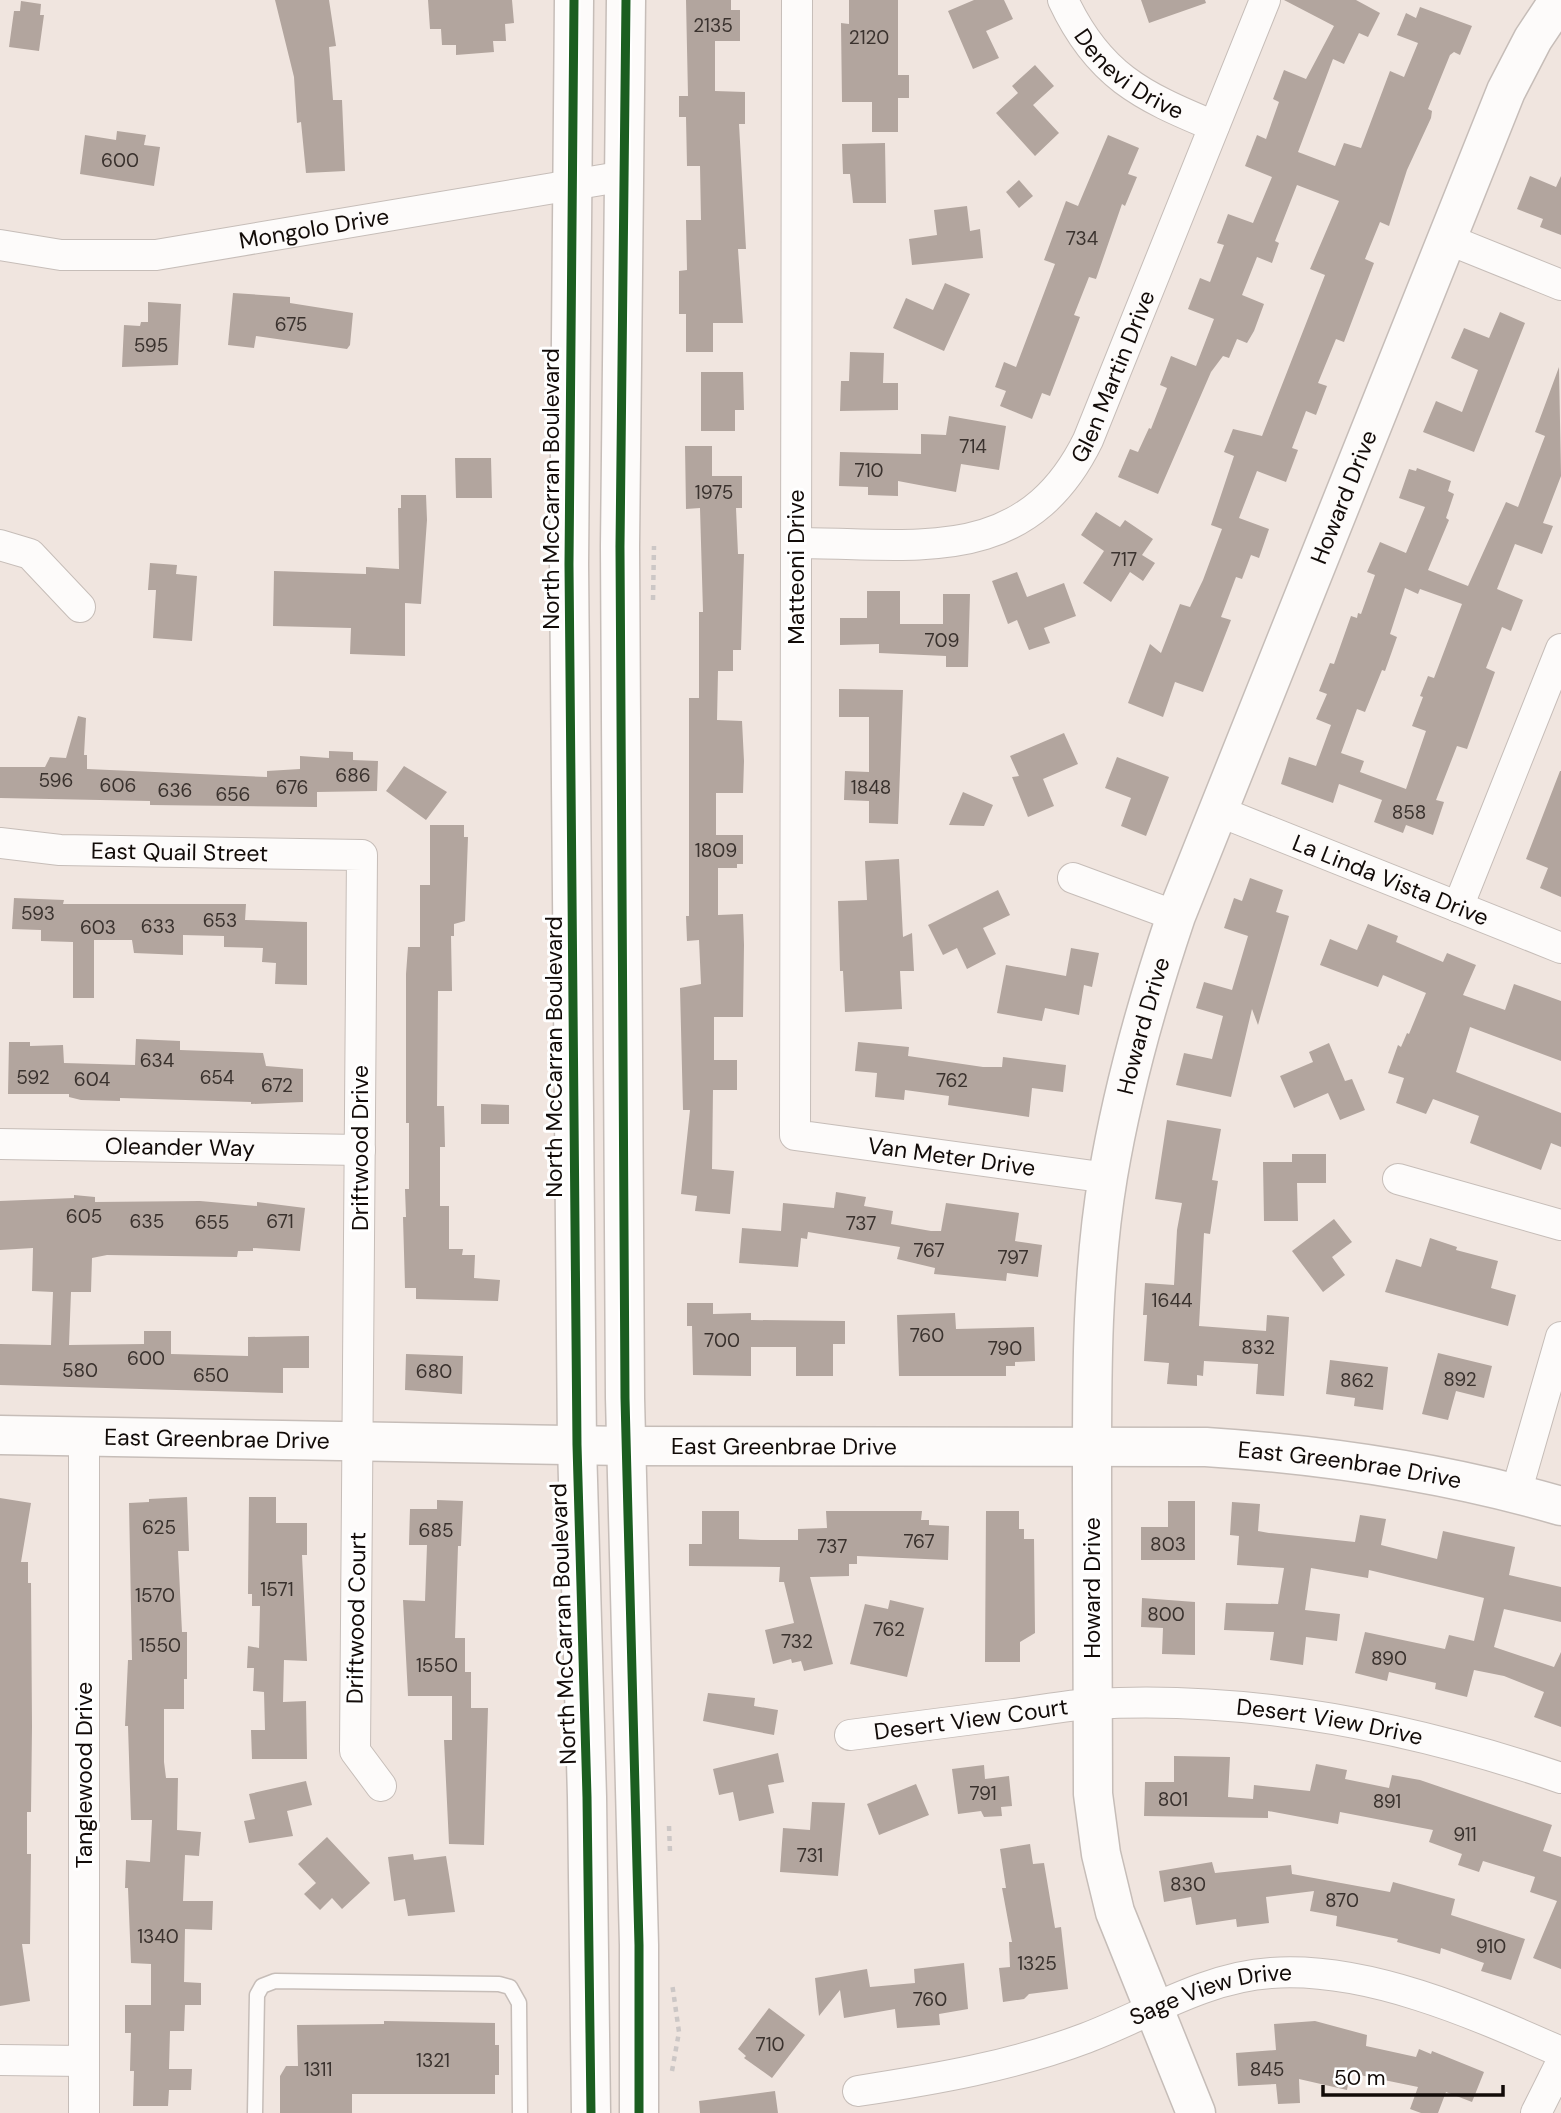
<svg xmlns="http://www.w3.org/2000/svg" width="1561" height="2113" font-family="'DM Sans',sans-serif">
  <rect width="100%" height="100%" fill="#f0e5df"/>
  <path fill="#b2a59e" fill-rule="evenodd" d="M275 0H329L336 46 329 47 333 100H342L345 171 306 173 301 122 297 123 294 77Z
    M428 0H512L514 23 505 24 506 41H493L494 52 456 55V45H442L441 29H430Z
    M686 0H731V10H740V41H715V91L745 92V124H739L746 249H738L743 323H713V352H686V314H679V271L687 270 686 220H701L700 166H687L686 117H679V96H688Z
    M849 0H898V75H909V98H898V132H872V102H842L841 23 849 24Z
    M974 0H1004L1013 19 986 31 999 58 973 69 948 11Z
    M1141 0H1205L1206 3 1149 23Z
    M1284 0H1356L1380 13 1368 37 1359 33 1344 64 1333 59 1298 152 1335 166 1344 143 1361 148 1390 71 1404 77 1418 43 1397 35 1406 13 1416 18 1420 7 1472 26 1460 55 1454 52 1450 55 1428 109 1432 111 1431 118 1407 170 1389 226 1380 222 1365 259 1374 263 1344 342 1336 339 1318 383 1327 386 1316 415 1306 411 1292 448 1298 450 1286 482 1257 471 1239 518 1269 529 1259 558 1251 555 1242 579 1236 577 1221 617 1231 620 1203 692 1175 682 1163 717 1128 703 1150 644 1161 653 1180 604 1190 607 1203 580 1222 529 1211 525 1234 456 1224 452 1233 429 1262 436 1325 275 1310 269 1339 201 1297 185 1275 241 1279 243 1272 263 1257 257 1242 295 1264 304 1254 331 1247 343 1237 339 1229 358 1223 356 1211 372 1158 494 1118 477 1130 449 1138 452 1149 428 1151 429 1167 388 1160 385 1171 356 1196 366 1214 319 1188 309 1200 278 1210 282 1224 245 1217 243 1228 214 1253 223 1272 177 1245 166 1257 135 1266 139 1279 102 1273 99 1284 70 1306 79 1334 26Z
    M21 1 41 4 40 15H44L39 51 9 47 14 11H20Z
    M1035 65 1054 86 1033 105 1059 133 1035 156 996 113 1018 93 1012 86Z
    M117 131 146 135 144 145 160 147 154 186 80 174 85 135 116 140Z
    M1108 135 1139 148 1128 174 1137 177 1125 206 1122 204 1096 279 1089 277 1074 315 1080 317 1050 396 1042 393 1032 419 1000 406 1006 391 995 387 1004 362 1016 367 1055 264 1044 260 1066 201 1078 206Z
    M885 143 886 203H853L850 174H843L842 144Z
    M1530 176 1556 187 1561 176V235L1540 227 1543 219 1517 209Z
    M1019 180 1033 196 1019 208 1006 192Z
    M967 206 970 231 980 229 983 258 912 265 909 239 937 235 934 210Z
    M945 283 970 294 944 351 893 328 906 298 933 310Z
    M233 293 290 297V303L353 313 350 345 347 349 256 336 254 348 228 345Z
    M148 302 181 304 178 365 122 367 124 325 140 326 141 322H148Z
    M1500 312 1525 323 1474 452 1423 432 1436 401 1462 412 1478 370 1451 358 1464 328 1489 338Z
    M850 352 884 353 883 383H898V410L840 411 841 381H849Z
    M1559 367 1561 476 1543 523 1553 526 1542 554 1515 544 1497 589 1523 600 1511 631 1502 627 1486 668 1495 672 1467 749 1457 746 1436 800 1444 802 1433 835 1406 825 1403 833 1374 822 1382 800 1339 784 1333 803 1281 784 1289 757 1316 766 1331 725 1316 719 1327 694 1319 691 1330 663 1334 664 1351 616 1357 618 1358 613 1361 614 1375 575 1367 572 1380 542 1406 553 1425 507 1399 498 1409 469 1416 471 1417 468 1451 481 1448 491 1454 494 1446 518 1449 520 1428 570 1468 586 1506 502 1518 507 1545 436 1535 432ZM1405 588 1418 594 1420 589 1462 604 1434 678 1428 676 1420 696 1423 697 1412 726 1426 731 1406 789 1360 772 1364 761 1341 753 1357 709 1365 712 1382 670 1385 671 1397 637 1390 634Z
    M701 372H743L744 410H735V431H701Z
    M949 416 1006 426 999 470 961 464 956 492 898 481V496L868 495V487L839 486 840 452 921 454V434L946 435Z
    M685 446H712V476H742V508H736L738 554H744L741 650H733V671H718L717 720 742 721 744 761 743 793H716V835H743V864H737V868H718V915L743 914 744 945 743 1017H714V1060H737V1090H713L712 1169 734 1171 730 1214 695 1211 697 1196 681 1194 690 1110H683L680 988 701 984 699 940 687 941 686 916H689V698H699V612H703L700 508 686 509Z
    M455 458H491L492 498H456Z
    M401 495H426L427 520 421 604 405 603V656L350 654 351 628 273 626 274 571 366 574V567L399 569 398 508H401Z
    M1096 512 1120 527 1125 520 1153 539 1142 555 1155 563 1143 581 1130 572 1111 602 1083 583 1104 551 1081 535Z
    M150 563 177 565 176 574 197 576 192 641 153 638 156 590H148Z
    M1017 572 1027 597 1064 583 1076 616 1044 628 1050 643 1029 650 1017 620 1008 624 992 581Z
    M867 591H900V624H943V594H970L968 667H946V656L879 653V644L840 645V618H867Z
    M839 689 903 690 898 824 869 823V801L844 800 845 771 869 772V717H839Z
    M78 716 86 718 84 755H87V769L267 777V771L300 769V756L329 758V751L353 752V760L378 761 377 791 317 792V807L150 805V801L0 798V767H45L50 757 66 758Z
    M1064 733 1078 764 1043 779 1054 806 1028 817 1012 777 1019 776 1010 756Z
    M1117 757 1169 777 1146 836 1121 826 1131 798 1105 788Z
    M404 766 447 792 426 820 386 791Z
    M1560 771H1561V897L1540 888 1548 868 1526 859Z
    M963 792 993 805 984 826 949 825Z
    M430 825H464V837H468L465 921 454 924V936H451L452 991H438L437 1106H444L445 1147H440V1206H449V1249H463L462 1255H475L474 1278 500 1280 498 1301 416 1299V1288H405L403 1217H406L405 1189H409V1123H406V974L408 947H420V885H430Z
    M899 859 903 937 912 933 914 971H900L902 1009 845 1012 843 971H840L838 901 867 900 865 861Z
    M1250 878 1283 890 1276 912 1289 916 1258 1025 1252 1009 1231 1097 1176 1085 1184 1053 1212 1059 1223 1016 1196 1008 1204 982 1232 990 1248 936 1224 928 1234 898 1242 901Z
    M998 890 1010 915 983 928 996 954 967 969 957 948 943 955 928 925Z
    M14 898 64 900 63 904H246L245 920 307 922V985L275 984 276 963 262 962 263 948 224 947V936L183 935V955L134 953 132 940H94V998H73V942L41 941V930L12 929Z
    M1368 924 1398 936 1396 942 1443 962 1447 953 1476 965 1463 995 1505 1010 1514 984 1561 1001V1061L1470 1027 1456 1072 1561 1113V1147L1551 1143 1541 1170 1470 1143 1479 1116 1433 1099 1426 1114 1396 1103 1404 1078 1388 1073 1398 1045 1401 1047 1407 1033 1409 1034 1426 993 1383 975 1378 987 1320 965 1330 939 1357 950Z
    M1071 948 1099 953 1092 987 1084 985 1079 1015 1045 1008 1042 1021 997 1013 1006 965 1066 976Z
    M136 1039 180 1041V1050L263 1053 266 1066 303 1069V1102L251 1104V1102L120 1098V1101L81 1100 69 1097V1094H8L9 1042H30V1046L63 1045 64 1063 135 1065Z
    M858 1042 909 1047 908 1056 983 1067H1002L1003 1057 1066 1065 1063 1092 1032 1088 1029 1117 948 1105 949 1096 905 1090 904 1100 875 1097 877 1073 855 1071Z
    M1329 1043 1345 1081 1352 1079 1365 1110 1340 1120 1328 1093 1294 1108 1280 1076 1313 1062 1309 1052Z
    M481 1104 509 1105V1124H481Z
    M1167 1120 1221 1129 1212 1180 1218 1181 1210 1234 1204 1233 1199 1326 1266 1331 1267 1315 1289 1317 1284 1396 1256 1394 1258 1364 1204 1361 1203 1376 1197 1375V1386L1167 1384 1169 1363 1144 1361 1147 1315H1143L1145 1283 1174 1285 1177 1230 1182 1203 1155 1199Z
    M1292 1154H1326V1183H1297L1298 1221H1264L1263 1162H1292Z
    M836 1192 866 1197 864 1206 893 1211 891 1224 931 1231H941L946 1203 1019 1213 1015 1241 1042 1245 1038 1277 1007 1273 1006 1281 934 1274 935 1268 897 1259 900 1247 808 1232 807 1239 801 1238 798 1267 739 1263 742 1228 781 1231 783 1203 834 1208Z
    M74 1195 95 1197V1202L200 1201 257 1206V1202L305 1208 300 1251 253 1248V1251H238L237 1257 107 1255 92 1258 91 1292H71L69 1345 144 1344V1331H171V1354L248 1356V1337L309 1336V1368H283V1393L0 1385V1344L51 1345 53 1292 32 1291 33 1248 0 1250V1201L74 1198Z
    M1334 1219 1352 1242 1332 1257 1345 1275 1323 1292 1292 1251Z
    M1430 1238 1457 1247 1456 1250 1498 1261 1491 1288 1516 1295 1508 1326 1385 1292 1396 1259 1421 1267Z
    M687 1303H713V1314L751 1313V1320L845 1321V1344H833V1376H796V1347H751V1376L693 1375 692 1326H687Z
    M955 1313 956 1329 1034 1327 1035 1361 1015 1362V1366H1006V1376H899L897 1315Z
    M1438 1353 1492 1366 1484 1398 1456 1391 1448 1420 1422 1414Z
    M406 1354 463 1356 462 1394 405 1390Z
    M1330 1360 1388 1367 1383 1410 1354 1406 1355 1398 1326 1394Z
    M187 1497 189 1551H178L182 1632H187V1679H184V1709H164V1762L166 1778H178L177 1830 201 1832 199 1856 185 1855 183 1901H213L212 1930 185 1929 184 1982 201 1983V2005H185L184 2031H170L169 2069H192L191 2090H169L168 2106H133L134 2071H130L131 2033H125V2005H151V1964L131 1963 128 1888H125L126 1860 150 1862 152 1820H131L128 1726H125L128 1660H132L129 1503 149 1502V1499Z
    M249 1497H276V1523H307V1555H302L307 1661 284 1660 283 1702 306 1701 307 1759H252L251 1730H265L264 1692 253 1691 254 1668H247L248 1646 259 1648 260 1606H252V1594H248Z
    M0 1498 31 1503 21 1562H28V1583H31L32 1727 31 1812H27V1854H31L30 1944H22L30 2001 0 2006Z
    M437 1500 463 1501 461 1546H458L455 1638H465V1672H471V1708H488L484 1845 449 1844 444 1740H452V1696H408L403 1600 425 1601 427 1545H409L410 1509H437Z
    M1168 1501H1195V1560H1141V1527H1168Z
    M1232 1502 1260 1504 1258 1531 1269 1533 1355 1542 1360 1515 1386 1519 1381 1545 1437 1559 1443 1531 1515 1547 1509 1575 1561 1587V1622L1504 1609 1494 1647 1554 1667 1561 1652V1727L1534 1717 1544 1692 1504 1676 1474 1670 1467 1697 1435 1689 1436 1683 1389 1672 1387 1681 1355 1673 1365 1632 1445 1649 1449 1635 1474 1641 1484 1598 1369 1570 1368 1578 1311 1568 1305 1610 1340 1614 1337 1641 1306 1637 1303 1665 1270 1660 1274 1632 1224 1630 1226 1603 1278 1604 1284 1568 1237 1565 1239 1536 1230 1535Z
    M702 1511H739V1539L761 1540H798V1529L827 1528 826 1511H922L921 1520H929V1525L949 1526 948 1560 857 1556V1564H849V1576L810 1577 833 1664 804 1671 801 1661 792 1663 791 1659 773 1664 765 1630 794 1623 784 1582H779L780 1567 689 1566V1544H702Z
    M986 1511H1019V1529H1024V1539H1034L1035 1633 1020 1642V1662H985Z
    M1142 1598 1195 1602V1655L1162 1654 1163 1628 1141 1627Z
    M890 1600 924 1608 907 1677 850 1664 865 1604 888 1609Z
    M708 1693 755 1698 754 1706 778 1710 774 1735 703 1721Z
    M778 1753 784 1782 768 1785 774 1813 739 1821 733 1792 719 1795 713 1769Z
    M1174 1756 1230 1757 1228 1797 1253 1799 1254 1785 1310 1791 1316 1764 1347 1770 1345 1779 1389 1788 1392 1775 1420 1780 1552 1825 1543 1851 1561 1857V1969L1533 1958 1557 1901 1530 1892 1535 1877 1483 1861 1479 1872 1458 1865 1462 1854 1429 1842 1433 1830 1340 1812 1338 1824 1268 1811V1818L1144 1816 1145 1782H1174Z
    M984 1765 985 1779 1009 1776 1012 1806 1001 1807 1002 1816 984 1817 981 1811 958 1814 952 1769Z
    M306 1781 312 1805 287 1811 293 1836 249 1843 244 1821 255 1819 249 1794Z
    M916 1784 929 1815 879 1835 867 1804Z
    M812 1802 845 1803 838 1876 780 1872 783 1828 810 1830Z
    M327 1837 370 1883 342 1909 332 1898 320 1910 304 1894 316 1883 298 1864Z
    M1030 1844 1033 1864 1044 1863 1055 1928 1061 1927 1068 1989 1029 1994 1024 1999 1003 2002 999 1968 1010 1967 1009 1942H1012L1002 1888H1006L1000 1849Z
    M413 1854 414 1860 446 1856 455 1912 408 1916 405 1899 394 1901 388 1857Z
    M1212 1862 1215 1873 1291 1865 1292 1874 1390 1892 1393 1882 1455 1899 1451 1915 1525 1939 1511 1980 1481 1971 1484 1963 1441 1948 1440 1954 1397 1942 1398 1939 1336 1926 1337 1916 1310 1911 1314 1891 1266 1897 1269 1923 1237 1927 1236 1919 1196 1925 1191 1897 1164 1902 1159 1871Z
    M964 1963 968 2009 939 2014 940 2025 897 2028 895 2009 844 2018 840 1990 819 2016 815 1978 867 1969 870 1987 915 1983 914 1969Z
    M769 2008 805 2035 772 2078 744 2058 746 2056 738 2049Z
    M384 2021 495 2023V2045H499V2075H495V2094H352V2113H280V2076L286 2066H298L297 2025 384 2024Z
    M1315 2021 1367 2035 1366 2046 1416 2057 1419 2049 1431 2054 1432 2051 1484 2072 1472 2102 1446 2092 1438 2113H1421L1410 2109 1418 2087 1350 2073 1347 2090 1299 2079 1300 2103 1278 2104 1276 2084 1238 2086 1236 2053 1276 2050 1274 2024Z
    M775 2091 778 2113H700L699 2101Z"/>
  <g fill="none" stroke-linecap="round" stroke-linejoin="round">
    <g stroke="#c6bdb8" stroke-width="17">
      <path id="lane" d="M255 2113 257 1995 262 1986 275 1981 499 1984 510 1987 519 2003 520 2113"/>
    </g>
    <g stroke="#c6bdb8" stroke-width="32">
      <g id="street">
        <path id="s1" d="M797 0 795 1135 1108 1178"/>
        <path id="s2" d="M1063 0C1098 75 1141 96 1214 126"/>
        <path d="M1447 239 1561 285"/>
        <path id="s3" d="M0 245 61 255H156L625 176"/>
        <path id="s4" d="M796 543C916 543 1025 568 1088 440L1265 0"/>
        <path d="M0 545 30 554 80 607"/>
        <path id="s5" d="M1218 811 1561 948"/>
        <path id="s6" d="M0 843 60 850 362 855 355 1751 381 1786"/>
        <path d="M1073 878 1176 916"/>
        <path d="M1458 907 1561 649"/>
        <path id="s7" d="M0 1144 360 1150"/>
        <path d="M1398 1179 1561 1225"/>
        <path d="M1516 1493 1561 1337"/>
        <path id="s8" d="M850 1735C904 1728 959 1721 1013 1714 1039 1711 1066 1705 1092 1704 1251 1695 1411 1727 1561 1778"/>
        <path d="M0 2060 84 2061"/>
        <path id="s9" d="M858 2091C936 2079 1012 2066 1086 2038 1146 2015 1206 1977 1271 1973 1367 1966 1475 2014 1561 2052"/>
        <path d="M84 2113V1436"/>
        <path d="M1536 2113 1561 2063"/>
      </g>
    </g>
    <g stroke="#c6bdb8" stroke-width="41">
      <g id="secondary">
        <path id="s10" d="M0 1435 625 1446 1206 1447C1327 1455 1444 1472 1561 1506"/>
        <path id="s11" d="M1196 2113 1115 1912 1101 1854 1093 1794C1092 1690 1092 1586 1092 1482 1092 1380 1091 1278 1108 1176 1123 1087 1147 1002 1176 916L1506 91 1533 39 1559 0"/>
      </g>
    </g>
    <g stroke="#c6bdb8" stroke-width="41">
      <path id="primary" d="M574 0 569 564 577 1445 587 1797 591 2113
        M626 0 620 547 625 1398 639 1945V2113"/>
    </g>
    <path stroke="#ccc7c6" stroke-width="4.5" stroke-dasharray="5 5" stroke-linecap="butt" d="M653 600 654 546
      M669 1826 670 1852
      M672 2071 679 2032 672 1983"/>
    <use href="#lane" stroke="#fdfbfa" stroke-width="14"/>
    <use href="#street" stroke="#fdfbfa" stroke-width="30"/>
    <use href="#secondary" stroke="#fdfbfa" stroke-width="38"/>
    <use href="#primary" stroke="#fdfbfa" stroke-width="38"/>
    <g stroke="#fff" stroke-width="13">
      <path id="cycleway" d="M574 0 569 564 577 1445 587 1797 591 2113
        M626 0 620 547 625 1398 639 1945V2113"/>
    </g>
    <use href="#cycleway" stroke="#1b5e20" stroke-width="9"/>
  </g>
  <g text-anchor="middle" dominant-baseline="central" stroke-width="6" stroke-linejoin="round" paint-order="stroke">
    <g font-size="19" fill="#3a322e">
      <text x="713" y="25">2135</text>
      <text x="869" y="37">2120</text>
      <text x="120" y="160">600</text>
      <text x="1082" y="238">734</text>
      <text x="291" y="324">675</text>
      <text x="151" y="345">595</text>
      <text x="973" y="446">714</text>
      <text x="869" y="470">710</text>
      <text x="714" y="492">1975</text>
      <text x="1124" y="559">717</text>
      <text x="942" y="640">709</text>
      <text x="353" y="775">686</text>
      <text x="56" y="780">596</text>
      <text x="118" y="785">606</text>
      <text x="292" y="787">676</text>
      <text x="871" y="787">1848</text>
      <text x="175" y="790">636</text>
      <text x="233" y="794">656</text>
      <text x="1409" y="812">858</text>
      <text x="716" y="850">1809</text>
      <text x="38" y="913">593</text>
      <text x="220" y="920">653</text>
      <text x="158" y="926">633</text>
      <text x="98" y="927">603</text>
      <text x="157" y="1060">634</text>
      <text x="33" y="1077">592</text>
      <text x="217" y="1077">654</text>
      <text x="92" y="1079">604</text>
      <text x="952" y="1080">762</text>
      <text x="277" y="1085">672</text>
      <text x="84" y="1216">605</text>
      <text x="147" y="1221">635</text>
      <text x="280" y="1221">671</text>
      <text x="212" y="1222">655</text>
      <text x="861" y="1223">737</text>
      <text x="929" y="1250">767</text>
      <text x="1013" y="1257">797</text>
      <text x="1172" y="1300">1644</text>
      <text x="927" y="1335">760</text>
      <text x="722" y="1340">700</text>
      <text x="1258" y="1347">832</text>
      <text x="1005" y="1348">790</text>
      <text x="146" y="1358">600</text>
      <text x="80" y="1370">580</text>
      <text x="434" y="1371">680</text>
      <text x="211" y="1375">650</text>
      <text x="1460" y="1379">892</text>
      <text x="1357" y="1380">862</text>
      <text x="159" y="1527">625</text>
      <text x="436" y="1530">685</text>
      <text x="919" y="1541">767</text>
      <text x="1168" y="1544">803</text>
      <text x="832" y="1546">737</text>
      <text x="277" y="1589">1571</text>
      <text x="155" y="1595">1570</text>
      <text x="1166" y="1614">800</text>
      <text x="889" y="1629">762</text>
      <text x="797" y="1641">732</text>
      <text x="160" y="1645">1550</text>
      <text x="1389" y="1658">890</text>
      <text x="437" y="1665">1550</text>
      <text x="983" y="1793">791</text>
      <text x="1173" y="1799">801</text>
      <text x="1387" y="1801">891</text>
      <text x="1465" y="1834">911</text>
      <text x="810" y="1855">731</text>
      <text x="1188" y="1884">830</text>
      <text x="1342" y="1900">870</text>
      <text x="158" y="1936">1340</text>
      <text x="1491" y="1946">910</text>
      <text x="1037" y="1963">1325</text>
      <text x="930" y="1999">760</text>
      <text x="770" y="2044">710</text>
      <text x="433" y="2060">1321</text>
      <text x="318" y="2069">1311</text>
      <text x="1267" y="2069">845</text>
    </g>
    <g font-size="23" fill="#120b08" stroke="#fff">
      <text stroke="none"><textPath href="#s2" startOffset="102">Denevi Drive</textPath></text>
      <text stroke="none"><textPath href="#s3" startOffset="317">Mongolo Drive</textPath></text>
      <text stroke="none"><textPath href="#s4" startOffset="402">Glen Martin Drive</textPath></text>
      <text transform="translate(551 489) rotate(-90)">North McCarran Boulevard</text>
      <text stroke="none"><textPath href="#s11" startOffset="1676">Howard Drive</textPath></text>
      <text transform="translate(796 567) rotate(-90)">Matteoni Drive</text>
      <text stroke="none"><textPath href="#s6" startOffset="180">East Quail Street</textPath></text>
      <text stroke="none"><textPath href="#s5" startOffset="186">La Linda Vista Drive</textPath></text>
      <text stroke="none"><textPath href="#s11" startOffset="1110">Howard Drive</textPath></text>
      <text transform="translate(554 1057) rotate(-90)">North McCarran Boulevard</text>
      <text stroke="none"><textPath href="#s7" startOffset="180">Oleander Way</textPath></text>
      <text transform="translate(360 1148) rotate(-90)">Driftwood Drive</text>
      <text stroke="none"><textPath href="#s1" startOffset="1293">Van Meter Drive</textPath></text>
      <text stroke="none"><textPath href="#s10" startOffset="217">East Greenbrae Drive</textPath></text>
      <text stroke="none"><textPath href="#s10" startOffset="784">East Greenbrae Drive</textPath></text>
      <text stroke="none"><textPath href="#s10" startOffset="1351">East Greenbrae Drive</textPath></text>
      <text transform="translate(1092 1588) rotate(-90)">Howard Drive</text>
      <text transform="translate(356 1618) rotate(-89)">Driftwood Court</text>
      <text transform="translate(563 1624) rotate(-92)">North McCarran Boulevard</text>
      <text stroke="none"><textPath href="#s8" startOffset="122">Desert View Court</textPath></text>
      <text stroke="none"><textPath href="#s8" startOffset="483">Desert View Drive</textPath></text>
      <text transform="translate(84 1775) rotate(-90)">Tanglewood Drive</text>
      <text stroke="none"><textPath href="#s9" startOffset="368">Sage View Drive</textPath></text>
    </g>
  </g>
  <path d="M1323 2085v10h180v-10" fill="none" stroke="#120b08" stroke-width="3.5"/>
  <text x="1334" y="2085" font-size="21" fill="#120b08" stroke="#ffffff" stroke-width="5" paint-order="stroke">50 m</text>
</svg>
